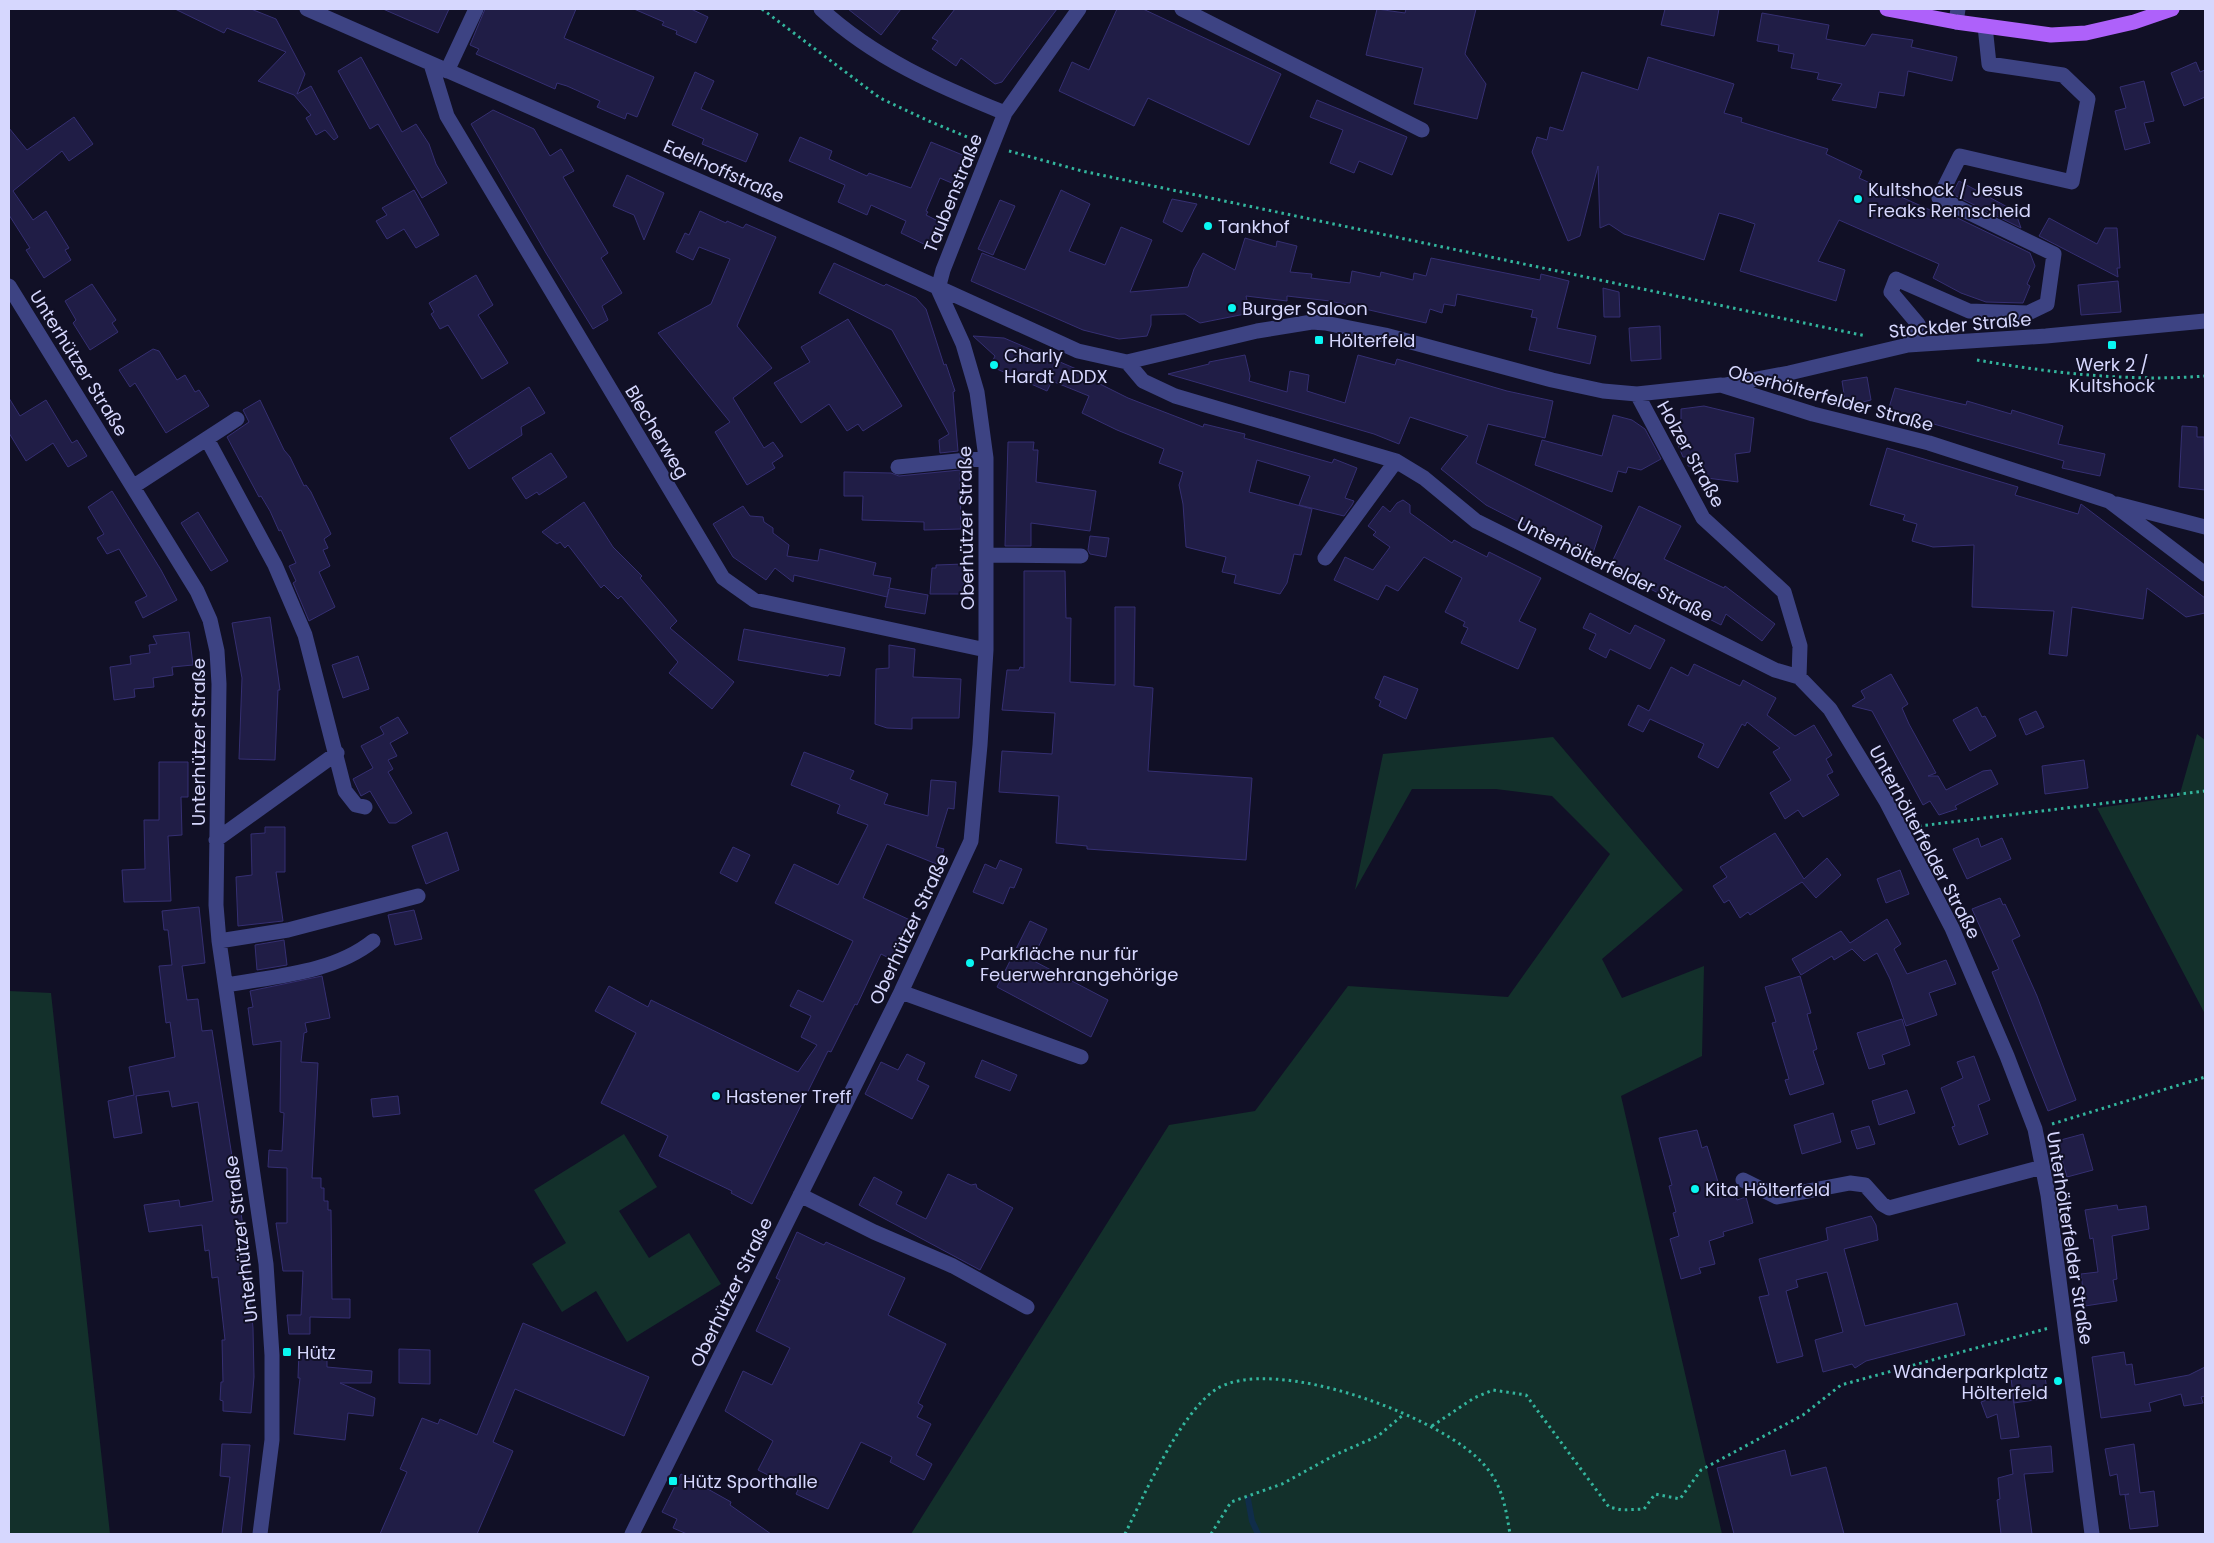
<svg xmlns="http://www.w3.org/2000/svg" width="2214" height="1543" font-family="Poppins,sans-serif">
  <rect width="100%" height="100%" fill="#111026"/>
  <path fill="#13302b" d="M2197 734 2205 740V1014L2097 808 2179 797Z
    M1553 737 1683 890 1602 959 1622 998 1704 966 1702 1056 1621 1096 1722 1534H911L1169 1125 1255 1111 1348 986 1508 997 1610 854 1552 796 1496 789H1412L1355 890 1383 754Z
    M9 991 51 993 110 1534H9Z
    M624 1134 657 1187 619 1211 649 1258 689 1233 721 1284 627 1342 596 1291 562 1312 532 1264 566 1243 534 1190Z"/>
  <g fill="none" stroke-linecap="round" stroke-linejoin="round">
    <path stroke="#102d4a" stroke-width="6" d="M1248 1499 1252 1521 1258 1534"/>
  </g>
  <path fill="#201d46" stroke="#352f72" d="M175 9H251L276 19 305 74 297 94 311 86 338 137 334 140 325 130 316 135 306 118 311 115 294 95 258 81 286 52 227 28 224 33Z
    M383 9H449L438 33Z
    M485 9H576L564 38 654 77 637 117 627 113 625 119 597 107 600 101 567 86 557 83 555 89 476 54 479 49 470 45Z
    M634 9H691L708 17 696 43 676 34 677 31 662 25 664 22Z
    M848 9H901L881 35Z
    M955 9H1057L1002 82 995 84 961 58 956 66 932 49 938 41 932 38Z
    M1117 9H1143L1281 74 1249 145 1148 98 1134 126 1059 91 1072 62 1089 70Z
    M1377 9 1405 13 1406 9H1476L1465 54 1486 84 1477 119 1414 104 1423 68 1366 55Z
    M1665 9H1719L1714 36 1661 25Z
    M1762 13 1829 25 1826 39 1865 46 1872 34 1913 40 1911 47 1957 57 1952 81 1908 71 1904 96 1879 92 1876 108 1832 100 1842 84 1817 79 1819 73 1791 68 1794 54 1778 51 1779 45 1757 41Z
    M361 57 402 132 416 124 429 144 436 164 447 183 422 198 378 124 370 129 338 71Z
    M1648 57 1734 84 1724 113 1742 118 1741 122 1828 149 1826 154 1862 171 1859 178 1939 214 1941 210 2030 253 2035 266 2027 284 2030 286 2023 303 1986 302 1961 293 1933 278 1939 264 1839 220 1818 261 1845 270 1836 301 1740 271 1755 224 1737 218 1719 213 1704 260 1624 234 1609 224 1600 228 1598 166 1580 236 1568 241 1532 152 1537 137 1547 140 1550 127 1563 131 1582 72 1638 90Z
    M2196 62 2200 72 2205 70V97L2184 106 2171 73Z
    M695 72 714 81 701 109 758 134 746 162 702 144 704 139 672 125Z
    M2144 81 2154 121 2144 123 2150 143 2125 150 2115 111 2126 108 2120 87Z
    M1317 100 1407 137 1392 175 1359 161 1354 173 1330 163 1343 130 1310 117Z
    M493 110 534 129 550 156 561 149 574 171 563 177 608 253 601 258 622 293 602 306 608 320 593 329 546 253 471 124Z
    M74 117 93 144 69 161 62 151 13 191 33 220 46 211 69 248 65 250 71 260 44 278 26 250 30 248 9 215V128L27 150Z
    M800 137 832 151 829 159 867 176 869 173 911 188 931 142 965 156 954 184 940 178 926 211 928 212 926 215 944 224 932 248 901 233 906 221 871 205 867 215 838 202 845 185 789 161Z
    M627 175 664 193 644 240 634 215 613 206Z
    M1959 181 2015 211 2021 228 1952 194Z
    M414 190 439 235 416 248 404 229 387 239 376 221 387 215 382 208Z
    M1061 190 1090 204 1069 251 1105 265 1121 227 1152 240 1130 292 1188 287 1194 269 1203 253 1235 270 1245 238 1276 247 1277 241 1297 246 1290 272 1312 274 1311 278 1350 283 1352 271 1380 277 1381 272 1413 280 1414 273 1426 276 1431 258 1540 280 1541 274 1569 281 1557 328 1596 336 1590 364 1529 350 1537 318 1531 317 1533 310 1457 294 1455 306 1444 304 1442 313 1430 309 1426 323 1330 301 1287 296V301L1246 296 1250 313 1200 323 1185 314 1151 315V325L1147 336 1119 339 1083 330 971 281 982 253 1025 270Z
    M1172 199 1197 204 1182 232 1163 222Z
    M1000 200 1015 206 993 255 978 249Z
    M700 211 726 223 727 221 743 228 746 224 776 237 737 326 772 368 733 398 764 448 773 442 783 456 772 463 775 468 747 485 715 432 730 422 658 333 711 304 730 259 699 247 693 260 676 252 685 233 689 235Z
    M2049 218 2097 244 2105 228H2117L2120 268H2117L2118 277 2039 236Z
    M834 263 884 286 886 284 916 298 926 309 944 365 946 364 955 391 953 392 958 451 940 453 939 440 949 434 892 330 819 293Z
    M476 275 493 305 478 315 508 363 482 379 448 325 440 329 431 314 434 312 429 303Z
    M2118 281 2121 312 2081 315 2078 285Z
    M92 284 116 320 112 323 118 332 90 350 73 323 76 320 65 301Z
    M1603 288 1619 292 1620 317H1604Z
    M848 319 902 406 863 431 858 424 847 431 829 404 801 423 774 383 810 362 801 347Z
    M1660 326 1661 359 1631 361 1629 328Z
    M973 336 1004 338 1081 371 1080 374 1128 398 1203 427 1204 424 1245 434 1244 438 1332 463 1334 459 1357 468 1345 498 1354 501 1352 505 1344 516 1299 505 1310 476 1257 460 1249 492 1312 509 1301 555 1294 554 1287 583 1280 594 1234 583 1236 575 1222 572 1226 557 1186 547 1183 504 1179 485 1183 472 1159 463 1164 449 1117 430 1082 413 1089 396 1052 381 1047 391 990 366 995 356Z
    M153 349 159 351 177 380 185 375 195 392 199 390 209 406 166 433 135 383 130 387 119 370Z
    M1245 355 1250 376 1249 381 1287 392 1290 371 1309 375 1307 391 1345 403 1358 355 1395 365 1397 359 1507 391 1553 401 1545 438 1488 424 1476 463 1602 526 1591 559 1486 505 1441 469 1468 436 1410 417 1399 444 1374 434 1168 374 1209 364V362Z
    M1867 377 1871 400 1846 406 1842 381Z
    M529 387 545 413 521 427 522 435 469 469 450 438Z
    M1895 388 1966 405 1967 401 2011 414 2012 410 2063 426 2058 444 2105 454 2100 476 2062 468 2064 461 1888 411Z
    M9 398 20 416 46 400 72 443 77 440 87 456 68 467 53 443 26 461 9 433Z
    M260 400 284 450 290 457 304 486 306 485 311 492 331 534 324 539 328 548 323 550 330 566 319 572 335 607 309 621 293 583 296 581 289 566 296 563 281 530 279 531 270 511 261 496 259 497 227 437 249 422 243 410Z
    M1704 406 1754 418 1750 452 1735 454 1738 482 1699 477V466H1688V457H1683L1668 422 1681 420V409Z
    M1613 415 1632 420 1645 429 1661 459 1641 470 1628 467 1626 473 1618 471 1612 492 1535 465 1542 440 1602 456Z
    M2182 426 2197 427V437H2204L2205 490 2179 487Z
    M1008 442H1034L1033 450H1038L1036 482 1096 491 1090 531 1031 523V546H1005Z
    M1887 448 2018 487 2015 495 2078 514 2081 504 2205 598V613L2186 617 2147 588 2143 619 2072 607 2067 656 2049 654 2054 611 1972 607 1974 545 1933 547 1912 541 1917 524 1903 520 1905 515 1870 505Z
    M551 453 567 477 539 495 537 492 526 499 512 478Z
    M960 470 961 529 924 530V522L862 520 863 496H844V472L891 473 899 476Z
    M112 491 161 570 177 600 143 618 135 602 147 596 119 549 107 554 97 538 104 534 88 507Z
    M1403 500 1410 505V513L1452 543 1454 540 1487 557 1489 552 1541 578 1519 621 1536 629 1518 669 1461 643 1468 628 1463 626 1465 622 1445 612 1462 578 1424 557 1398 591 1386 585 1378 600 1334 580 1345 557 1373 570 1390 547 1373 535 1376 532 1368 526 1383 506 1390 512 1397 503Z
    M584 502 613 547 642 576 640 578 677 621 670 628 734 682 712 709 669 673 678 662 621 596 618 599 604 585 601 588 568 545 565 548 560 542 557 544 542 532Z
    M743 506 750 516 763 517 764 522 773 528V533L789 545 787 556 818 561 820 549 876 563 873 575 891 578 889 588 928 595 925 614 885 607 889 589 887 597 794 575 793 582 775 568 766 580 733 557 713 524Z
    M1639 506 1681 526 1664 559 1724 588 1725 586 1775 624 1762 641 1726 614 1721 625 1609 568Z
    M198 512 228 561 211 571 181 523Z
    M1090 536 1109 538 1106 557 1090 554 1088 550Z
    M964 564 963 594H930L932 568H936V565Z
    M1024 571H1065L1066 618H1071L1070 682 1115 685V607H1135L1134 686 1153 688 1148 771 1252 778 1246 860 1087 849V846L1056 843 1059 796 999 792 1002 751 1052 754 1055 713 1002 710 1007 670H1019L1020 667 1024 668Z
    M1590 613 1630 634 1635 625 1665 640 1650 669 1610 649 1606 658 1589 649 1596 634 1583 628Z
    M270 617 280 690H278L275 760 239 759 242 678 232 623Z
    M744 629 845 648 840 676 829 674 828 676 738 660Z
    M189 632 193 665 172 667 173 675 153 678 154 687 134 689 135 697 114 700 110 667 131 664 130 656 150 653 149 645 157 644 153 636Z
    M889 645 915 649 913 677 961 679 959 718H912V729L887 728 875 724 876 669 889 668Z
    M358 656 369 689 343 698 332 665Z
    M1694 664 1740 686 1743 680 1776 698 1767 715 1795 736 1814 725 1832 755 1826 759 1833 772 1827 775 1839 795 1803 817 1798 810 1785 819 1770 793 1791 780 1773 752 1780 748 1747 722 1745 726 1742 724 1718 768 1698 757 1704 744 1650 719 1643 732 1628 725 1638 705 1649 711 1671 667 1688 676Z
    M1891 674 1908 704 1902 708 1909 724 1936 773 1928 776H1938L1946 790 1983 771 1991 770 1998 784 1955 806 1957 809 1939 815 1930 801 1923 805 1872 711 1852 706 1865 698 1861 691Z
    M1384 676 1418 689 1406 719 1379 706 1381 701 1375 698Z
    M1977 707 1982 717 1985 716 1996 736 1970 751 1953 720Z
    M2036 711 2044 727 2026 735 2019 719Z
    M398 717 408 733 390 743 397 756 388 760 393 769 388 772 412 813 396 823H389L370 791 361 796 353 779 373 768 361 746 384 734 380 727Z
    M804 752 854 771 850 779 888 794 884 804 928 816 931 780 956 782 954 809 948 808 936 847 944 849 939 865 887 844 863 898 912 921 893 960 881 954 857 1005 855 1004 831 1052 828 1051 752 1204 731 1193 732 1191 659 1156 668 1136 601 1103 636 1033 595 1011 609 986 648 1007 651 1000 798 1072 817 1045 801 1037 811 1016 790 1006 798 990 823 1002 853 941 775 903 794 864 838 885 868 825 837 813 840 805 791 785Z
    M2084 760 2088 788 2045 794 2042 766Z
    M159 762H188V797H181L182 835 168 836 171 901 124 902 122 870 145 869 144 820H159Z
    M265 827H285V872H276L283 921 238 926 236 877 252 875 251 834 265 833Z
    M447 832 459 870 426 884 412 846Z
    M1775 833 1804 879 1827 858 1841 875 1816 898 1802 882 1750 915 1748 912 1740 918 1729 900 1724 903 1713 886 1727 877 1720 867Z
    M1978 838 1981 847 2002 838 2011 859 1967 879 1953 849Z
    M733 847 750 855 737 882 720 873Z
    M1000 860 1022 869 1014 888 1010 887 1003 904 973 892 985 864 996 869Z
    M1900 870 1909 894 1886 903 1877 879Z
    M2000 898 2003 905 2005 904 2020 936 2012 940 2037 996 2076 1100 2048 1111 1992 972 1999 969 1972 909Z
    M199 907 205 963 182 966 187 1000 198 999 202 1031 212 1030 234 1169 243 1226 253 1328 254 1377 251 1413 223 1411V1401L220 1400 221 1382H223L222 1340H225L218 1277 212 1278 209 1250 205 1251 202 1225 149 1232 144 1205 179 1200 180 1207 213 1201 198 1102 172 1107 169 1091 136 1096 142 1133 114 1138 108 1101 134 1095 129 1067 175 1057 170 1022 166 1023 159 966 172 965 168 930H164L162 911Z
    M414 910 422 939 395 945 388 915Z
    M1887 919 1901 944 1894 949 1907 974 1946 960 1956 984 1929 993 1937 1015 1906 1026 1890 979 1877 953 1864 961 1852 949 1834 960 1832 956 1801 975 1792 959 1841 931 1850 943Z
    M1030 921 1047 929 1032 960 1108 1000 1091 1037 997 987Z
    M284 940 287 965 257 970 255 945Z
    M322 976 330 1018 305 1023 307 1032 304 1033 301 1062 318 1063 312 1178H321V1188H324V1201H328V1210H331L332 1299H350V1318L310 1317V1334H289L287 1315H301L303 1271H283L276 1223H287V1168L268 1167 269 1150 282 1151 284 1113 280 1112 281 1041 253 1045 248 1008 253 1007 250 991Z
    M1800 976 1811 1013 1807 1014 1817 1049 1813 1051 1824 1084 1790 1095 1785 1080 1789 1079 1772 1023 1776 1022 1765 987Z
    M1902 1019 1910 1045 1882 1055 1885 1064 1869 1069 1857 1033Z
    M907 1054 925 1063 917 1080 929 1086 912 1119 865 1094 881 1062 898 1070Z
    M1974 1056 1990 1100 1978 1105 1988 1134 1959 1145 1952 1127 1955 1126 1941 1088 1963 1078 1957 1062Z
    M982 1060 1017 1075 1010 1091 975 1077Z
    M1907 1090 1915 1113 1879 1125 1872 1101Z
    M398 1096 400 1114 373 1117 371 1099Z
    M1833 1113 1841 1142 1802 1154 1794 1125Z
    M1869 1126 1875 1144 1857 1149 1851 1131Z
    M1697 1130 1702 1148 1707 1146 1722 1195 1735 1192 1737 1200 1746 1197 1753 1223 1723 1232 1724 1236 1709 1241 1715 1264 1699 1268 1701 1273 1681 1279 1670 1239 1679 1236 1673 1213 1676 1212 1669 1186 1672 1185 1659 1138Z
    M2083 1134 2093 1170 2067 1177 2057 1141Z
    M948 1174 971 1185 976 1184 977 1188 1013 1208 980 1270 859 1205 874 1177 902 1192 896 1204 926 1219Z
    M2117 1205 2118 1210 2146 1206 2149 1229 2112 1236 2117 1279 2113 1280 2117 1301 2085 1306 2081 1274 2098 1272 2093 1238 2090 1239 2085 1210Z
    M1871 1216 1876 1225 1878 1240 1844 1249 1865 1326 1957 1303 1965 1335 1866 1361 1855 1368 1852 1364 1823 1372 1815 1340 1843 1332 1827 1272 1796 1280 1798 1287 1786 1291 1803 1356 1777 1363 1759 1297 1769 1295 1759 1259 1828 1240 1826 1228Z
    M797 1232 824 1245 826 1242 905 1278 888 1315 946 1344 918 1403 923 1406 917 1417 931 1424 916 1455 932 1464 924 1480 890 1462 892 1457 861 1442 828 1509 796 1494 798 1490 758 1470 773 1441 725 1411 743 1371 772 1385 790 1348 756 1331 780 1280 776 1278Z
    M523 1323 649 1377 624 1436 515 1389 493 1442 513 1451 477 1534H380L407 1472 400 1469 422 1418 438 1424 440 1419 477 1435Z
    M399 1349 430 1350V1384L399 1383Z
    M299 1350 327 1351V1367L372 1371 371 1383H340L375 1398 373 1416 348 1413 345 1440 294 1434 300 1378H298Z
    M2124 1352 2126 1365 2132 1364 2135 1385 2189 1375 2205 1367V1396L2201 1397 2203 1403 2184 1406 2181 1394 2149 1403 2151 1411 2101 1418 2092 1357Z
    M2044 1369 2048 1398 2014 1403 2011 1378 2016 1377 2015 1373Z
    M2012 1391 2019 1437 2001 1439 1997 1414 1987 1418 1981 1402Z
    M222 1444 250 1445 241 1534H222L230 1477 220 1476Z
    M2134 1444 2140 1493 2154 1491 2158 1526 2130 1529 2125 1495 2129 1494 2120 1495 2117 1474 2110 1476 2105 1449Z
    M2051 1446 2053 1472 2024 1474 2032 1534H2001L1997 1500 2000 1499 1998 1478 2013 1474 2010 1450Z
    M1785 1450 1791 1476 1826 1467 1844 1534H1734L1717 1468Z
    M681 1474 731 1502 730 1505 771 1534H687L673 1528 677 1519 662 1512Z"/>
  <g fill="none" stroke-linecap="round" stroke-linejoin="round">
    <path stroke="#33b59d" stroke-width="3" stroke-dasharray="2.5 4" stroke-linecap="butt" d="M762 9 880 98 931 122 977 141
      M1009 151 1082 171 1866 336
      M1977 360C2051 373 2130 382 2205 376
      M1919 826 2205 791
      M2052 1124 2205 1077
      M1432 1426 1474 1398 1493 1390 1526 1395 1609 1507 1622 1510 1644 1509 1655 1494 1680 1499 1701 1470 1803 1415 1841 1385 2049 1328
      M1125 1534C1144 1495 1180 1414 1215 1390 1271 1352 1447 1418 1486 1467 1503 1487 1506 1510 1510 1534
      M1211 1534 1231 1502 1282 1484 1335 1455 1378 1436 1403 1415"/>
    <path stroke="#3d4383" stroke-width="15" d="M307 9 838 242 1078 351 1127 362 1257 331 1312 322 1325 323 1385 335 1552 380 1603 391 1637 394 1721 385 1813 414 1929 443 2109 501 2205 574
      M821 9C874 58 938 86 1005 113
      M1182 9 1422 130
      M1956 22 1958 9
      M431 64 447 116 723 578 754 600 986 650
      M447 71 476 9
      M9 286 197 591 210 620 217 651 219 684 216 905 219 941 266 1264 272 1355V1440L260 1534
      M938 289 943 270 1005 113 1079 9
      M1908 345 1918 324 1891 292 1896 279 1969 311 2028 313 2047 304 2054 254 1939 198 1960 156 2072 182 2088 99 2063 75 1989 64 1985 26
      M1127 362 1143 381 1175 396 1396 461 1424 478 1476 521 1775 670 1799 677 1830 709 1886 801 1952 928 2007 1056 2035 1129 2048 1195 2092 1534
      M1725 385 1789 373 1908 345 2046 336 2205 321
      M1637 394 1703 518 1784 592 1800 646 1799 677
      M207 439 275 565 305 635 345 791 356 805 365 807
      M898 467 986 458
      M134 486 237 419
      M2117 504 2205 527
      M986 555 1081 556
      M1325 558 1396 461
      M216 840 337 753
      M219 941 288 930 418 896
      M226 985C275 976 333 973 373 941
      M901 992 1081 1057
      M1743 1180 1777 1197 1850 1183 1865 1185 1882 1204 1889 1208 2042 1167
      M800 1195 874 1232 953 1266 1027 1307
      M632 1534 901 992 971 841 980 745 986 650V458L977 392 963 344 938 289"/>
    <path stroke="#ae61fa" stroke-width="15" d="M1887 9 1956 22 2051 35 2086 33 2134 22 2172 9"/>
  </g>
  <g fill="#09f7f2" stroke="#111026" stroke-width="2">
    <circle cx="1858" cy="199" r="5"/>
    <circle cx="1208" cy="226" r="5"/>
    <circle cx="1232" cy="308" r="5"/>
    <rect x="1314" y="335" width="10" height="10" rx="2.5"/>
    <rect x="2107" y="340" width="10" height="10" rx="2.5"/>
    <circle cx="994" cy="365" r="5"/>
    <circle cx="970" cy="963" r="5"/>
    <circle cx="716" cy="1096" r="5"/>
    <circle cx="1695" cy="1189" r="5"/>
    <rect x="282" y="1347" width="10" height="10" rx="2.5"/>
    <circle cx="2058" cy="1381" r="5"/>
    <rect x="668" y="1476" width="10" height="10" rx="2.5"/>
  </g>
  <g text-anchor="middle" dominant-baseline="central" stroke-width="4" stroke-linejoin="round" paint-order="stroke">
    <g font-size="18" fill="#d6d7fe" stroke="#111026">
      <text transform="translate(724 171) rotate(24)">Edelhoffstraße</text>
      <text transform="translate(953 193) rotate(-68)">Taubenstraße</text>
      <text transform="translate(1960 325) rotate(-5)">Stockder Straße</text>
      <text transform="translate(79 363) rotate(58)">Unterhützer Straße</text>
      <text transform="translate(1831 398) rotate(15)">Oberhölterfelder Straße</text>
      <text transform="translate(657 432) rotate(59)">Blecherweg</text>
      <text transform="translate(1691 454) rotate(61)">Holzer Straße</text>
      <text transform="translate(966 528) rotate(-91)">Oberhützer Straße</text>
      <text transform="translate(1615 569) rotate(26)">Unterhölterfelder Straße</text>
      <text transform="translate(198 742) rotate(-90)">Unterhützer Straße</text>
      <text transform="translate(1925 842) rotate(62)">Unterhölterfelder Straße</text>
      <text transform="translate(909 929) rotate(-65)">Oberhützer Straße</text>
      <text transform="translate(2070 1238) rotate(81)">Unterhölterfelder Straße</text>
      <text transform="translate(241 1239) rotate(-97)">Unterhützer Straße</text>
      <text transform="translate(731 1292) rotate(-64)">Oberhützer Straße</text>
    </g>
    <g font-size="18" fill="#d6d7fe" stroke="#111026" text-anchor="start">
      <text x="1868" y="189">Kultshock / Jesus<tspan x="1868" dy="21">Freaks Remscheid</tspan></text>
      <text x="1218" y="226">Tankhof</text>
      <text x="1242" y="308">Burger Saloon</text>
      <text x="1329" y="340">Hölterfeld</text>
      <text x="1004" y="355">Charly<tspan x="1004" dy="21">Hardt ADDX</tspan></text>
      <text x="2112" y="364" text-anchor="middle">Werk 2 /<tspan x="2112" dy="21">Kultshock</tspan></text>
      <text x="980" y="953">Parkfläche nur für<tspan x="980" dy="21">Feuerwehrangehörige</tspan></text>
      <text x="726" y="1096">Hastener Treff</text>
      <text x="1705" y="1189">Kita Hölterfeld</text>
      <text x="297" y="1352">Hütz</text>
      <text x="2048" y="1371" text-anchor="end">Wanderparkplatz<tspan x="2048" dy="21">Hölterfeld</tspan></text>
      <text x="683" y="1481">Hütz Sporthalle</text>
    </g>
  </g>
  <rect width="2214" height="1543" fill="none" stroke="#d6d7fe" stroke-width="20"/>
</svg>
